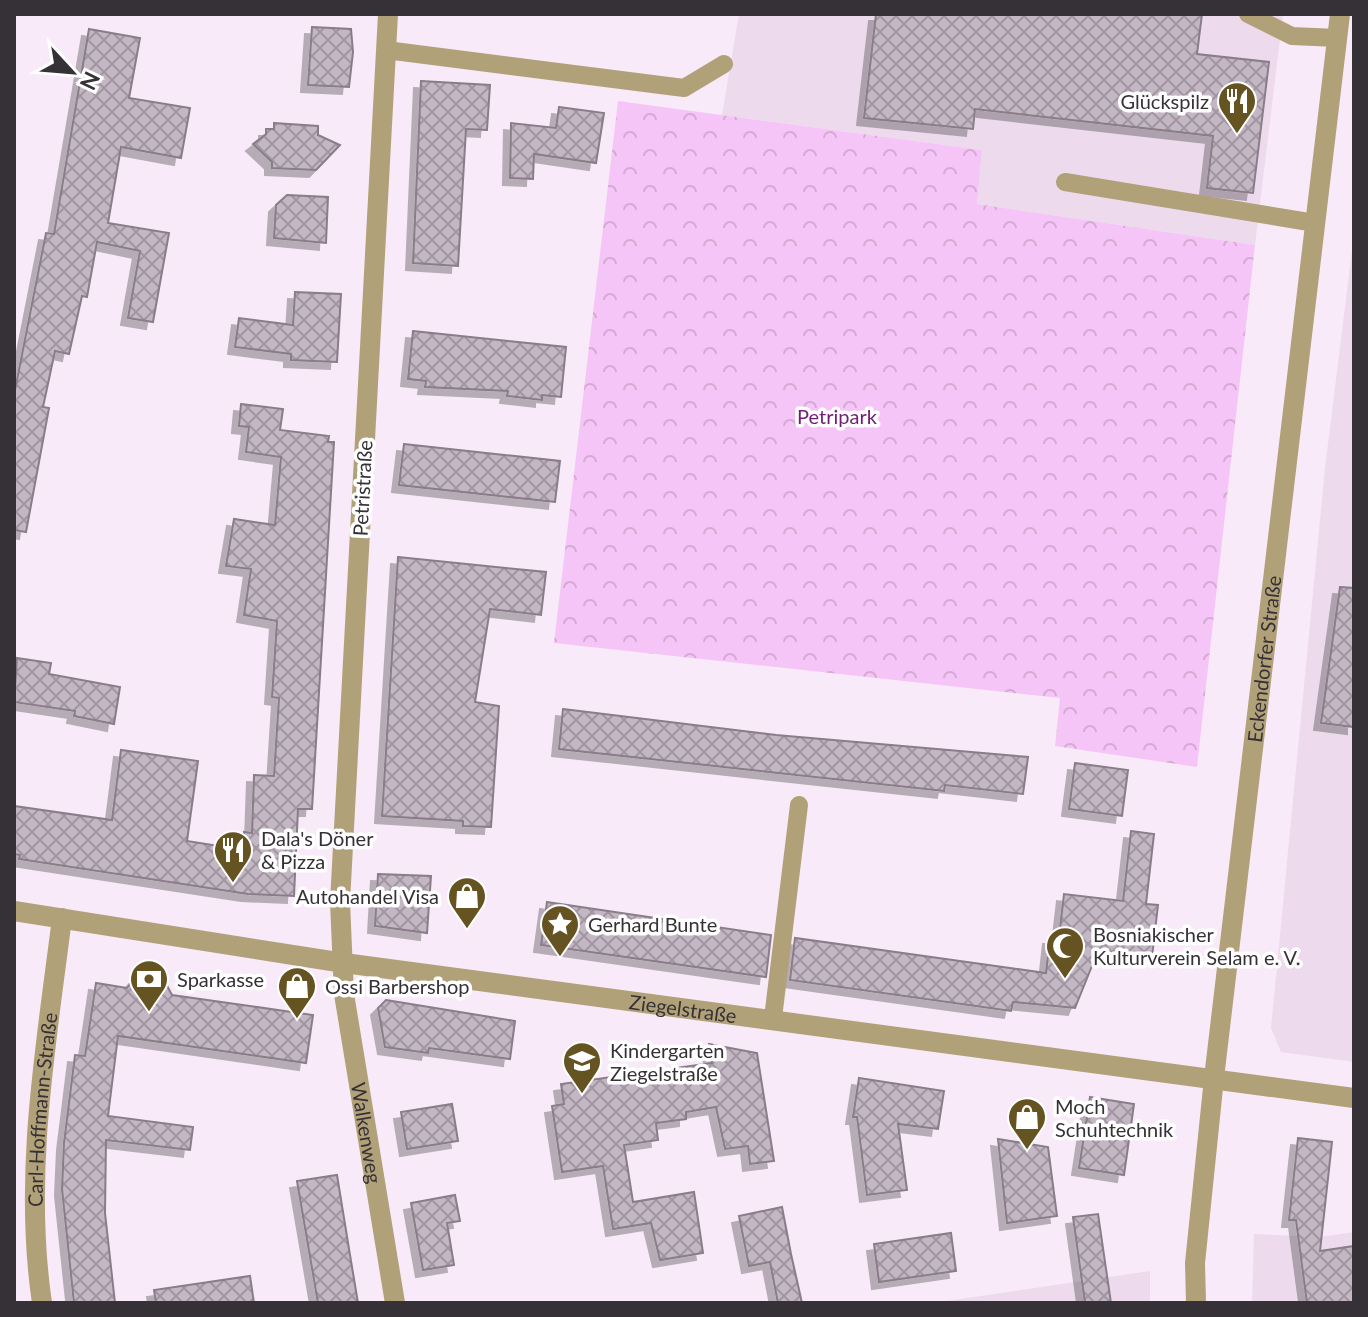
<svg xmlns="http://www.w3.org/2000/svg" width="1368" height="1317" font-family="Lato,sans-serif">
  <defs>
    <pattern id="park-crowns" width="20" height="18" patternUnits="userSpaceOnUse" patternTransform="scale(2)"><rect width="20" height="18" fill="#f6c5f7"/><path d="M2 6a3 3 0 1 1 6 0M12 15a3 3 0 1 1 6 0" fill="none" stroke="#d4aad4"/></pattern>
    <pattern id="building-cross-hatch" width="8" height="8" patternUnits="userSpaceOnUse" patternTransform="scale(2)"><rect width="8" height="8" fill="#c4b7c4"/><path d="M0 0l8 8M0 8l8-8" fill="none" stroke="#a095a0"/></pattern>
    <filter id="shadow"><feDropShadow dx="-7" dy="7" stdDeviation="0" flood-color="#0004"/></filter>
  </defs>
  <rect width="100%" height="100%" fill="#f8eaf8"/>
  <path fill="#eddbed" d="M739 14H1283L1255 245 977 204 982 150 722 115Z
    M1354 234V1062L1281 1052 1271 1028 1325 468Z
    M1354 1232V1303H1252L1254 1234 1320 1237Z
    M1150 1271V1303H933L1082 1281Z"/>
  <path fill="url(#park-crowns)" d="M618 101 982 150 977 204 1255 245 1197 767 1055 746 1060 698 554 643Z"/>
  <path fill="url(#building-cross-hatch)" stroke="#897d89" stroke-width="2" filter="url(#shadow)" d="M876 14H1202L1197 54 1269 62 1253 193 1207 188 1213 136 975 109 973 129 864 118Z
    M312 27 351 29 353 52 349 87 308 85Z
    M89 29 140 38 129 98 190 108 181 158 121 147 108 223 169 233 153 322 128 318 140 251 97 242 87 297 82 296 69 354 55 351 43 407 49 408 26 532 14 530V395L46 233 54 234Z
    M421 81 490 85 487 130 466 129 458 266 413 263Z
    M559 107 604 113 596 163 534 154 533 179 510 178 511 123 556 128Z
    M274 123 318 126V135L340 145 316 170 272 168V162L253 144 266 134V129H274Z
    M287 195 328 197 326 243 274 238 276 205Z
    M295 292 341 294 337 362 291 360V354L235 347 239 318 293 325Z
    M413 331 566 347 561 397 542 395V400L507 396 508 391 425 387 426 381 408 379Z
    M241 404 283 409 280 430 329 436 328 442H334L312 809H298L294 896 248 894 19 859 20 855 14 854V806L112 820 121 750 198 761 187 841 244 850V832L252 833 254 775 274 776 279 698 272 697 277 621 244 615 251 569 226 566 234 519 275 525 281 457 246 452 249 427 239 426Z
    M404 444 560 461 555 502 399 485Z
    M398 557 546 572 541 615 490 609 475 702 499 706 491 827 463 826V821L382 816Z
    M1340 587 1354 588V727L1321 723Z
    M17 658 51 663 49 674 120 687 114 724 74 716 75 711 14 702Z
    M563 709 776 735 1028 757 1023 794 945 785 944 791 559 749Z
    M1075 763 1128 770 1122 816 1069 809Z
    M1131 831 1154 834 1146 904 1158 905 1152 957 1098 951 1075 1008 1013 1002 1011 1011 790 980 795 938 1046 973 1050 937H1059L1064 894 1123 901Z
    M378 874 431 876 427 933 375 926Z
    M547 902 771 935 766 977 541 945Z
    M136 977 165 982 172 995 313 1015 306 1063 118 1036 108 1116 193 1127 190 1150 106 1140 105 1213 115 1303H74L62 1189 64 1143 75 1055 85 1056 96 983 127 988Z
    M386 1000 515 1021 510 1059 429 1048 428 1053 385 1047 378 1008Z
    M709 1044 757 1053 774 1161 750 1164 748 1146 725 1149 716 1107 686 1112V1119L656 1123 658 1140 624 1145 633 1202 694 1192 703 1253 660 1260 651 1223 613 1229 603 1166 562 1172 552 1106 564 1104 561 1084 712 1063Z
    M859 1078 944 1091 938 1129 898 1124 907 1190 867 1195 857 1117H853Z
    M1090 1097 1134 1104 1124 1175 1079 1168Z
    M452 1104 458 1141 407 1149 401 1112Z
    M1298 1138 1332 1142 1320 1251 1354 1246V1303H1307L1296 1220H1289Z
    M998 1139 1048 1147 1057 1216 1007 1223Z
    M337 1175 350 1255 358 1303H318L297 1181Z
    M455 1195 460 1221 447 1223 454 1265 423 1270 411 1203Z
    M782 1207 791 1254 802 1303H778L770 1262 749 1266 739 1216Z
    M1098 1214 1111 1303H1085L1073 1217Z
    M951 1233 956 1271 879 1282 874 1244Z
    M250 1276 254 1303H156L154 1290Z"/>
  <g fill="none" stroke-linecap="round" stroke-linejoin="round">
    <path stroke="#b1a179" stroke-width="18" d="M1248 14 1292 36 1337 38
      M386 50 684 88 724 64
      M1065 182 1315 223
      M773 1018 799 805"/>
    <g stroke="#b1a179" stroke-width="20">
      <path id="s1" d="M388 14 340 902 344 994 395 1303"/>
      <path id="s2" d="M42 1303C23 1174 46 1046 62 918"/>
    </g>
    <g stroke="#b1a179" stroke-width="20">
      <path id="s3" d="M14 911 344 963 1354 1098"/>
      <path id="s4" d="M1196 1303 1195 1263 1214 1078 1340 14"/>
    </g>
  </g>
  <defs>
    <g id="restaurant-pin" transform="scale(2)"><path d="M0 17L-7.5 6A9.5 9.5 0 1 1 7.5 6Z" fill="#655421" stroke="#fff"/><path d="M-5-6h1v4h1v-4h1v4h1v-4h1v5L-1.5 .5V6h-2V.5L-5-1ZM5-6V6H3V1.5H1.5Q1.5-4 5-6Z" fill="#fff"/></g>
    <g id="shop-pin" transform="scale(2)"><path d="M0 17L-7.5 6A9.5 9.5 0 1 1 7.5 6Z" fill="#655421" stroke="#fff"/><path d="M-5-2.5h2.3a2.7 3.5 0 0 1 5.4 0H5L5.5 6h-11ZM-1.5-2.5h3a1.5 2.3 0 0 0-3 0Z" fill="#fff"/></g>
    <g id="sight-pin" transform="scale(2)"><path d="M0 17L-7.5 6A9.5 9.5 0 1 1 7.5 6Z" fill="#655421" stroke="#fff"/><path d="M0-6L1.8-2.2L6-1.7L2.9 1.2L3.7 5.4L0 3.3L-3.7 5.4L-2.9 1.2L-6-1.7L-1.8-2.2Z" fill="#fff"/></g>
    <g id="mosque-pin" transform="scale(2)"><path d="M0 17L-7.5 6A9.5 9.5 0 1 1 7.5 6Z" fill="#655421" stroke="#fff"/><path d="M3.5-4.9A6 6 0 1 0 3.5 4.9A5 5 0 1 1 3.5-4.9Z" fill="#fff"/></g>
    <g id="bank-pin" transform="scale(2)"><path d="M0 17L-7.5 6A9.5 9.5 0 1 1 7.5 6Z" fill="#655421" stroke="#fff"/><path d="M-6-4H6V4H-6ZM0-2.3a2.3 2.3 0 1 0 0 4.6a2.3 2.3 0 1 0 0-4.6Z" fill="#fff"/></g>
    <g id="school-pin" transform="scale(2)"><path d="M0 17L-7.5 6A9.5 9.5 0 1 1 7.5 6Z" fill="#655421" stroke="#fff"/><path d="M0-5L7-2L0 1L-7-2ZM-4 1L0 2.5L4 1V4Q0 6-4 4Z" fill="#fff"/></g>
  </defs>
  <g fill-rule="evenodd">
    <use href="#restaurant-pin" x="1237" y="101"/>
    <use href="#restaurant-pin" x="233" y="850"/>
    <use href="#shop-pin" x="467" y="896"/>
    <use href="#sight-pin" x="560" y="924"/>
    <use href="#mosque-pin" x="1065" y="946"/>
    <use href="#bank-pin" x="149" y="979"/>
    <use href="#shop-pin" x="297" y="986"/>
    <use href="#school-pin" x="582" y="1061"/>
    <use href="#shop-pin" x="1027" y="1117"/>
  </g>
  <g text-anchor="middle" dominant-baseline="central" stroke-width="7" stroke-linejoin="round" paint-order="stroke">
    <g font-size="20" fill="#363136" stroke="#fff" text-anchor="start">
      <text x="1209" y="101" text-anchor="end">Glückspilz</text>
      <text x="261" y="838">Dala's Döner<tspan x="261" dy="23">&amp; Pizza</tspan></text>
      <text x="439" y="896" text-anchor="end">Autohandel Visa</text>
      <text x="588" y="924">Gerhard Bunte</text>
      <text x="1093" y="934">Bosniakischer<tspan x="1093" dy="23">Kulturverein Selam e. V.</tspan></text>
      <text x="177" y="979">Sparkasse</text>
      <text x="325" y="986">Ossi Barbershop</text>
      <text x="610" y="1050">Kindergarten<tspan x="610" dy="23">Ziegelstraße</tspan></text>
      <text x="1055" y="1106">Moch<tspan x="1055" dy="23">Schuhtechnik</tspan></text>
    </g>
    <g font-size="20" fill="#721c76" stroke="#fff">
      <text x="837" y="416">Petripark</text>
    </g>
    <g font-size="20" fill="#363136" stroke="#fff">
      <text transform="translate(362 488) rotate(-87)">Petristraße</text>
      <text stroke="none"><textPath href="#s4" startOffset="648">Eckendorfer Straße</textPath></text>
      <text stroke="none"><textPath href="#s3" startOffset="676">Ziegelstraße</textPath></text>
      <text stroke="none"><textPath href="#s2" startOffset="194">Carl-Hoffmann-Straße</textPath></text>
      <text stroke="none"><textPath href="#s1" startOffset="1122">Walkenweg</textPath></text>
    </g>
  </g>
  <rect width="1368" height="1317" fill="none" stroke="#363136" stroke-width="32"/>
  <g transform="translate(72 72) rotate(116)" stroke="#ffffff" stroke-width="6" paint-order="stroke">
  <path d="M0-6L14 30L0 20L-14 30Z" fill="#363136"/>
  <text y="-12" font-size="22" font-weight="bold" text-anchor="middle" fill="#363136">N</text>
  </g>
</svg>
